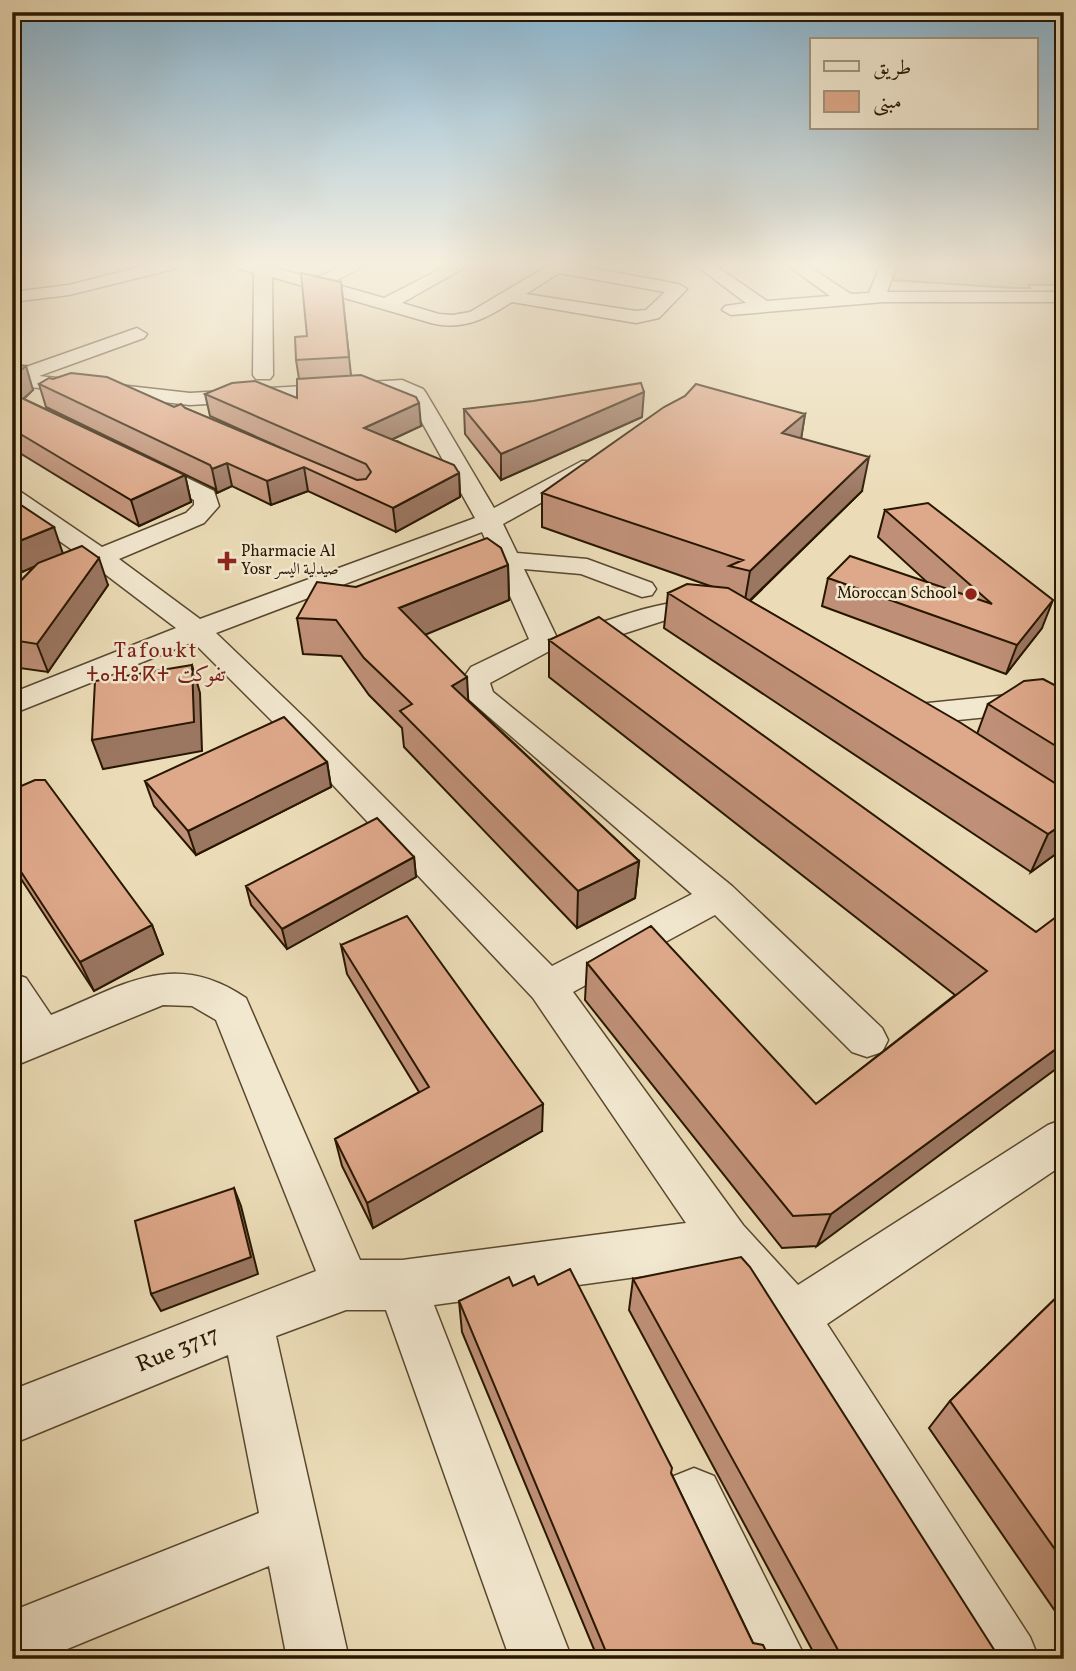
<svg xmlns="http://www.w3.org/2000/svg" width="1076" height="1671" font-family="Vollkorn,Amiri,'Noto Sans Tifinagh',serif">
  <rect width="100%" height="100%" fill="#ebdcb7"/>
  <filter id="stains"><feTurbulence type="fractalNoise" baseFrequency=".00286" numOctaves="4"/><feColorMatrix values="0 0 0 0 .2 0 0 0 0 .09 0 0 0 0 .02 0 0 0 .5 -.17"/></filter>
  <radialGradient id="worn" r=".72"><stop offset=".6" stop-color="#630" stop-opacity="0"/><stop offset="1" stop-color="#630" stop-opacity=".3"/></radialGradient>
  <path fill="#bdbf8a" stroke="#726b45" stroke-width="2" d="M897 264H1064V285H1029L1030 288H1014L892 280Z"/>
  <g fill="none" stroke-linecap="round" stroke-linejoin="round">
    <g stroke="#59482e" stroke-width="3">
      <path id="street" d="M152 264H180L178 268 69 295 12 302V292L69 285Z
        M235 264H263L314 279 346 264H368L331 283 384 298 450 264H471L402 303 439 314 453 315 470 312 551 264H571L678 284 687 289 659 318 636 323 512 302C486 319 463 331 431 323L272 277 273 375 270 379H256L253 375 254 273 237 268ZM559 273 665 292 646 310 636 311 526 294Z
        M694 264H713L767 301 830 296 786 264H805L851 294 869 293 881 264H897L887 292H1064V302H884L731 315 722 310 725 306 746 303Z
        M137 328 147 334 144 338 39 376 190 393 402 380 423 389 426 393 494 508 582 461H598L602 466 598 471 503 524 517 553 587 559 652 583 656 589 652 595 642 597 581 574 524 569 559 642 555 648 490 683 493 692 732 886 882 1028 888 1040 882 1052 867 1057 852 1052 715 915 573 992 743 1225 798 1285 1048 1125 1064 1119V1164L827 1324 1030 1637 1039 1659H973L775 1335 716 1266 434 1305 572 1659H510L386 1310H346L276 1336 349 1659H287L269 1566 43 1659H12V1611L259 1513 228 1355 12 1444V1390L316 1271 216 1020 192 1006 163 1005 12 1067V1031L15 1029 12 1024V973L26 978 51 1015C123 986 173 948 246 998L360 1260H402L686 1223 533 998 286 735 193 642 12 714V693L176 628 97 568 12 602V584L81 556 12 508V490L21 492 102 547 186 513 194 505V500L138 472 134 467 138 462H154L214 491 219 506 204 523 119 559 200 619 475 518 408 397 399 392 190 405 12 385V372ZM482 532 529 639 471 667 460 683 465 696 692 894 552 966 308 721 216 633Z
        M697 600 723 602 727 608 723 614 669 619 601 641 591 638 587 632 591 626C626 614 660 602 697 600Z
        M1037 692 1064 696V716L1037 712 908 725 897 722 892 715 897 708 908 705Z
        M694 1468 714 1476 806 1659H743L666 1496 674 1476Z"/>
    </g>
    <use href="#street" fill="#f2e8d0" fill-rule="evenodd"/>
  </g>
  <path fill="#bf9077" stroke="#281700" stroke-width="2" d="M341 282 351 375 421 426 393 439 459 473 460 497 396 532 308 491 271 505 232 486 217 493 215 489 46 407 39 384 53 379 174 407 185 408 290 452 210 416 205 394 297 398 299 379 296 360 307 336Z
    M12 364 33 390 24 399 185 475 191 502 139 526 18 452H12Z
    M464 409 642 417 501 480 465 434Z
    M805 414 801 438 862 491 750 601 977 734 988 704 1064 690V848L1031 872 664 628 668 593 713 587 542 527V493Z
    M12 499 63 553 108 585 48 672 12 667V590L35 566 22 572 12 564Z
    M885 510 1042 628 1006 674 822 606 828 578 928 583 878 537Z
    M508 565 509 600 425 634 468 700 639 861 635 898 577 928 404 747 402 728 369 695 341 656 303 654 297 618 356 587Z
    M549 640 1036 932 817 1246 782 1248 585 1000 587 963 816 1104 955 995 549 677Z
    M327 762 331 787 196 855 154 806 145 781Z
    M12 790 152 925 163 954 94 991 12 865Z
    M414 857 416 877 287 949 251 905 246 886Z
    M341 945 542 1131 373 1228 342 1166 335 1139 419 1092 347 974Z
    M633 1279 1000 1659H817L629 1310Z
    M538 1285 671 1473 753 1643 770 1659H598L462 1332 459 1301 513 1286Z
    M1064 1290V1624L929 1428 950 1401Z"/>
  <path fill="#9b7661" stroke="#281700" stroke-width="2" d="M26 366 33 390 15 406 12 396V377Z
    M644 392 642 417 501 480V454Z
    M419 403 421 426 367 451 364 428Z
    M805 414 800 446 782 433Z
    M869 457 862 491 744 606 750 571Z
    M227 463 232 486 217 493 212 469Z
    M304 467 308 491 271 505 267 481Z
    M459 473 460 497 396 532 393 508Z
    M185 475 191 502 139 526 131 500Z
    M54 527 63 554 22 572 12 544Z
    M99 558 108 585 48 672 37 644Z
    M508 565 509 600 403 644 399 608Z
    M1053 600 1042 628 1006 674 1017 645Z
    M192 665 200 693 202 751 103 769 92 740Z
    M467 677 469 713 452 686Z
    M327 762 331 787 196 855 188 831Z
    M1064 823V848L1031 872 1048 834Z
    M414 857 416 877 287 949 282 929Z
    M639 861 635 898 577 928 578 891Z
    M152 925 163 954 94 991 80 962Z
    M1064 1043V1063L817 1246 831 1214Z
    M543 1104 542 1131 373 1228 367 1203Z
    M234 1188 241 1206 258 1274 161 1311 151 1294Z"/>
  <path fill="#dea88a" stroke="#281700" stroke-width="2" d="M301 273 341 282 349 357 296 360 295 337 307 336Z
    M12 364 26 366 12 377Z
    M71 373 107 377 174 407 181 404 185 408 357 480 366 479 371 472 366 464 205 394 232 383 255 381 297 398V379L361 375 416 397 419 403 364 428 454 465 459 473 393 508 304 467 267 481 227 463 212 469 210 465 39 384 49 378 53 379Z
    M641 383 644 392 501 454 464 409 533 401Z
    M696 384 805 414 782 433 869 457 750 571 729 566 743 560 542 493 664 407 685 396Z
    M12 389 15 395 185 475 131 500 12 429Z
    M12 499 54 527 12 544Z
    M928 503 1053 600 1017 645 828 578 850 556 992 604 885 510Z
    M487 538 501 548 508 565 399 608 467 677 452 686 639 861 578 891 400 711 412 704 364 658 336 620 297 618 317 582 356 587Z
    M82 546 99 558 37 644 12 640V590L38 563Z
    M687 584 728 588 961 723 1064 789V823L1048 834 668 593Z
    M599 617 1036 932 1064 911V1043L831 1214 793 1216 587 963 651 926 816 1104 987 971 549 640Z
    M192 665 194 722 92 740 95 681Z
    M1043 679 1064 690V751L988 704 1024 681Z
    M284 717 327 762 188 831 145 781Z
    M35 780H45L152 925 80 962 12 858V790Z
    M377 818 414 857 282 929 246 886Z
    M407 916 543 1104 367 1203 335 1139 429 1087 341 945Z
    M234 1188 251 1257 151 1294 135 1221Z
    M741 1257 750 1267 1000 1659H843L633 1279Z
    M570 1269 672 1468 671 1473 753 1643 763 1645 770 1659H609L459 1301 509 1277 513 1286 534 1276 538 1285Z
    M1064 1290V1562L950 1401Z"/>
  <linearGradient id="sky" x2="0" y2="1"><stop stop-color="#88b6d3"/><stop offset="0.53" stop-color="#f6efdf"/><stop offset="1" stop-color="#f6efdf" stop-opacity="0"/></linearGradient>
  <rect width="1076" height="498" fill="url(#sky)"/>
  <g fill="#8f2418" stroke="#f2e8d0" stroke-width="2.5">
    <path d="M223.5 550.5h7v7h7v7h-7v7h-7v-7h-7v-7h7z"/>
    <circle cx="971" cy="594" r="7"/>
  </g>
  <g text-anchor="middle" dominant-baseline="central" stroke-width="5" stroke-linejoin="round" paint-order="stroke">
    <g font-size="16" fill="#281700" stroke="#f2e8d0" text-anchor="start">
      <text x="241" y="552">Pharmacie Al<tspan x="241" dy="18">Yosr صيدلية اليسر</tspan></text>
      <text x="957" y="594" text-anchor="end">Moroccan School</text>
    </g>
    <g font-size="21" letter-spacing="2" fill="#7a1f14" stroke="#f2e8d0">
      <text x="156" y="651">Tafoukt<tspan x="156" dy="24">ⵜⴰⴼⵓⴽⵜ تفوكت</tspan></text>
    </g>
    <g font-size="23" fill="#281700" stroke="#f2e8d0">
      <text transform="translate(178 1350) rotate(-22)">Rue 3717</text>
    </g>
  </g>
  <rect width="1076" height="1671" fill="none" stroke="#ebdcb7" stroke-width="42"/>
  <rect x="14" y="14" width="1048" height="1643" fill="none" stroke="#281700" stroke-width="3.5"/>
  <rect x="21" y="21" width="1034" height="1629" fill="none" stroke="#281700" stroke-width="2"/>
  <rect x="810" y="38" width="228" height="91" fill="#f2e8d0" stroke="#a1947d" stroke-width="2"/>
  <rect x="824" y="61" width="35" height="10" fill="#f2e8d0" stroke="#a1947d" stroke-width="2"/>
  <text x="873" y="74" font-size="21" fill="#281700">طريق</text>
  <rect x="824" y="91" width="35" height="21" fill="#dea88a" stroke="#a1947d" stroke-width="2"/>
  <text x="873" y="108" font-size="21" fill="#281700">مبنى</text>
  <rect width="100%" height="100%" filter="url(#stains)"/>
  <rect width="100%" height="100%" fill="url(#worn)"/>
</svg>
